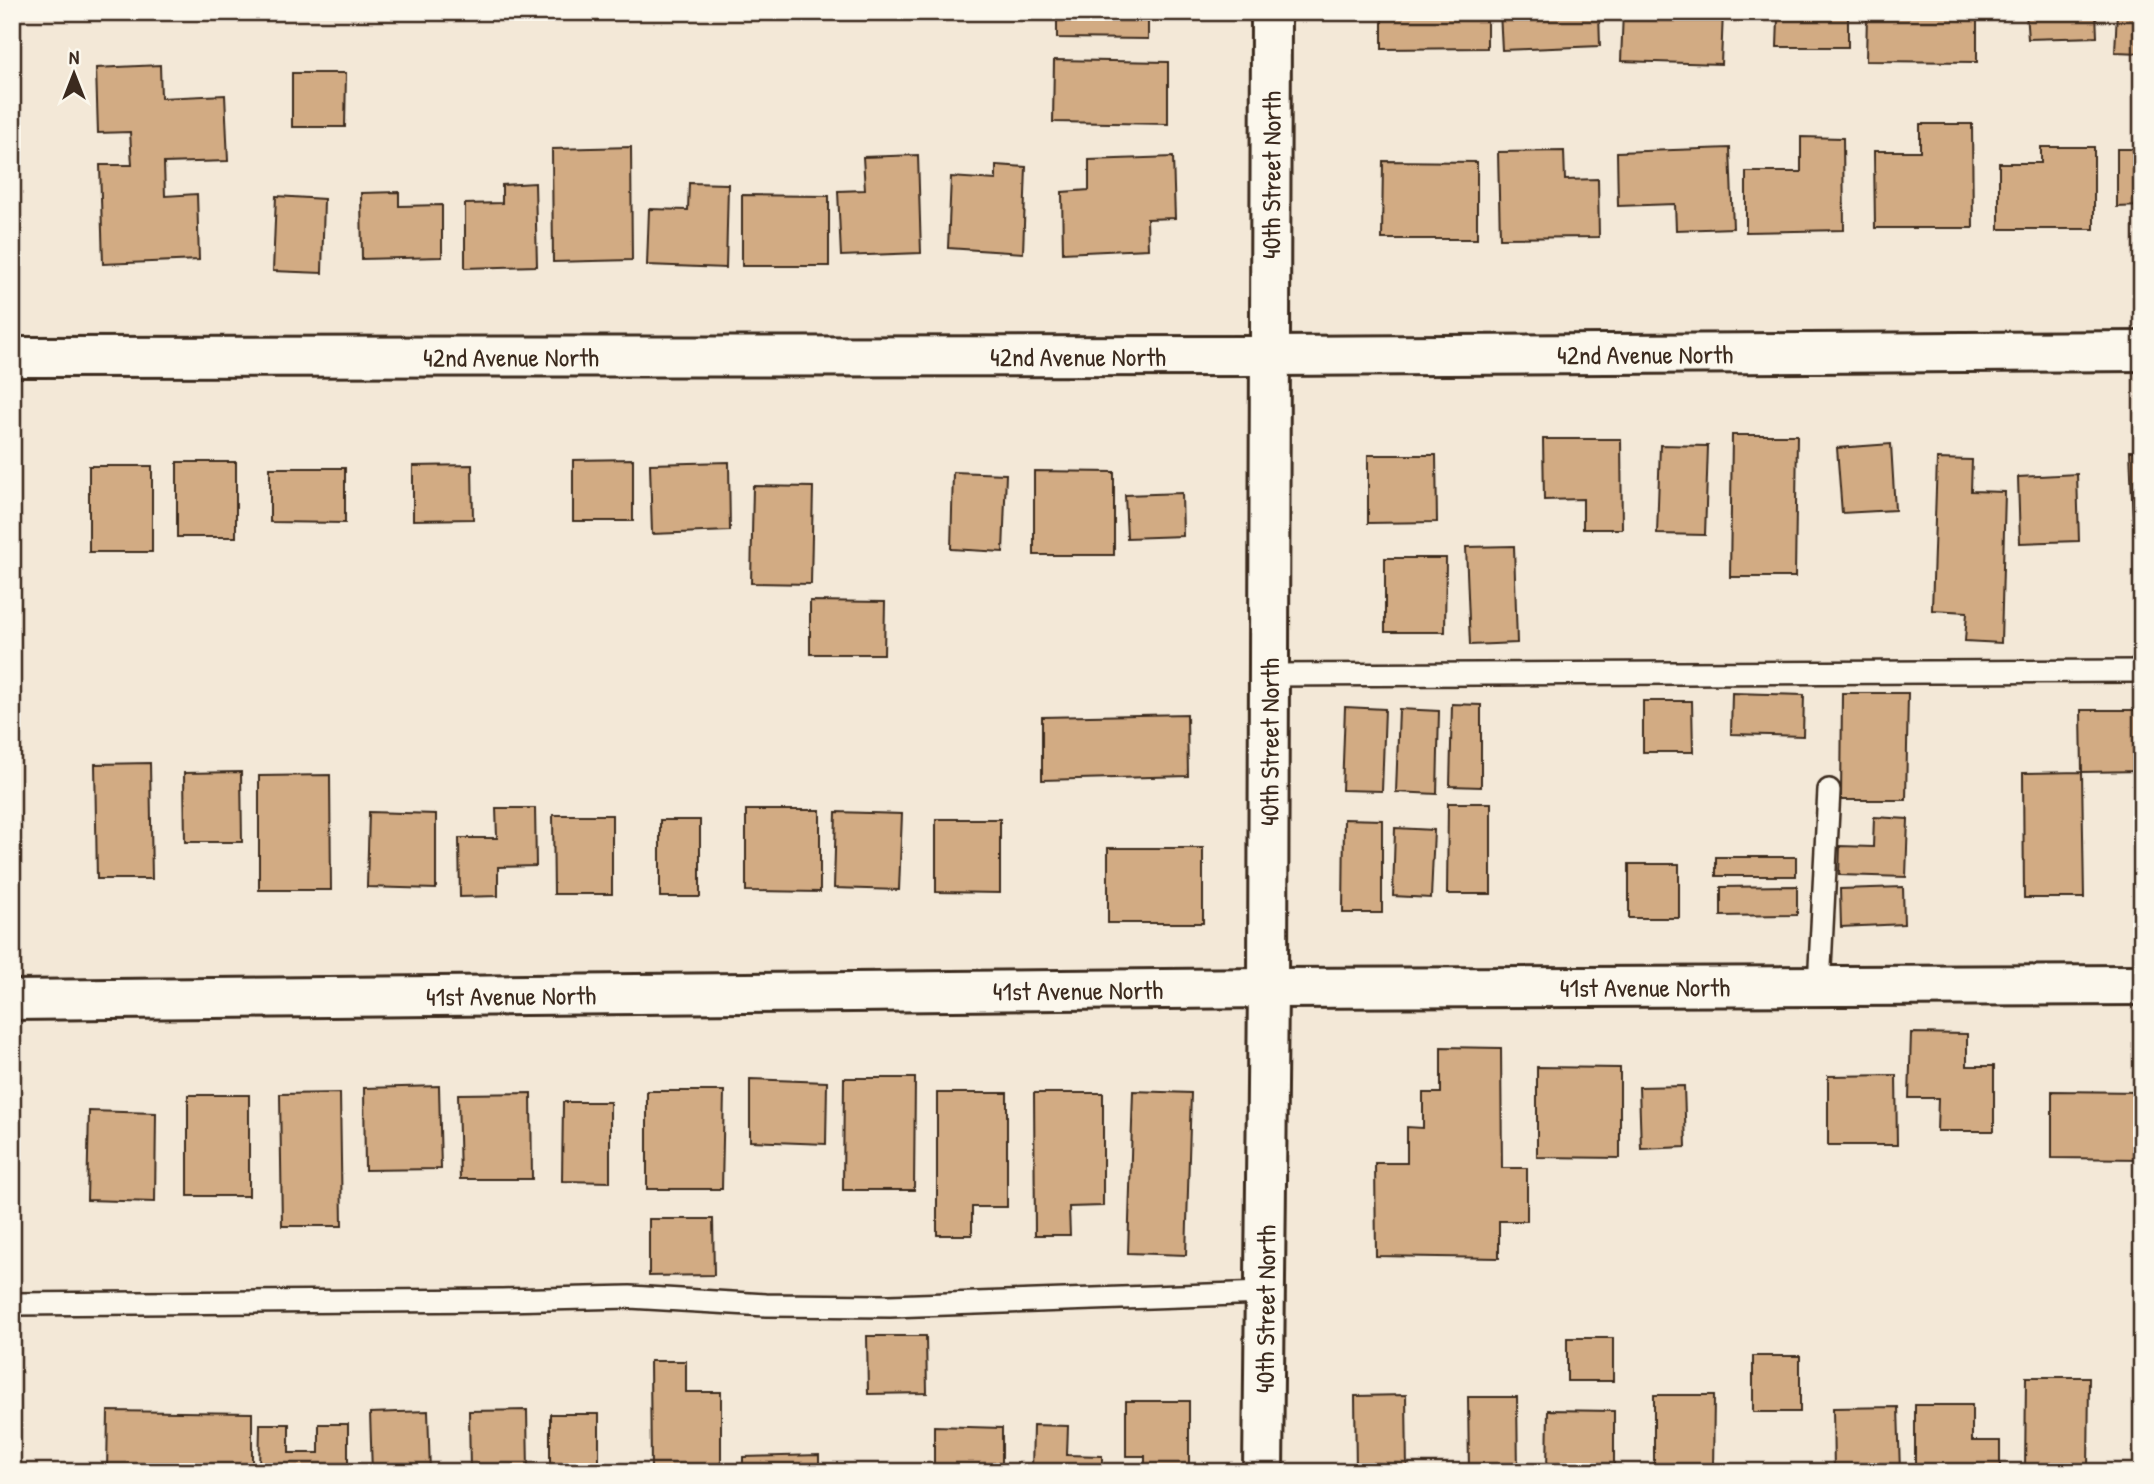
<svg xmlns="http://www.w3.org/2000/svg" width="2154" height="1484" font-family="'Patrick Hand',sans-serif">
  <rect width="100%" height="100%" fill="#f3e8d7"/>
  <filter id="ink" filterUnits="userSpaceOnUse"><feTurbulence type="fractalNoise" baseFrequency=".0143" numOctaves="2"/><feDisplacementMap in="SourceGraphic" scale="14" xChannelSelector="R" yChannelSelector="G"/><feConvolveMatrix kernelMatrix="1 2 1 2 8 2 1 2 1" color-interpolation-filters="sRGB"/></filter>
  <g filter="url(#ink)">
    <path fill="#d2ab83" stroke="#3b2a1e" stroke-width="2" d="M1057 12H1148V39L1057 38Z
      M1382 12H1487V48L1382 49Z
      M1500 12H1599L1600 46 1502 50Z
      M1623 12H1723L1721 64 1621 61Z
      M1743 12H1848V47H1777L1778 18H1743Z
      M1867 12H1977V62L1866 61Z
      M1991 12H2096L2097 37 2028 39 2026 13 1991 14Z
      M2117 12H2142V53L2115 52Z
      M1054 60 1168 62V124L1053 122Z
      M160 65 161 98 225 95 228 161 164 163 165 196 197 194 199 260 103 264 100 165H132L130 132 98 133 96 68Z
      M292 73H346L345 127H292Z
      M1920 124H1972L1973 228H1875L1874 151H1920Z
      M1801 137 1843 138 1844 230 1746 232V172H1801Z
      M631 147 632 260 553 262 552 149Z
      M2041 147H2094V229H1999V163H2041Z
      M1730 148 1733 228 1676 230 1675 204 1618 206 1617 152Z
      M2117 149H2142V206L2117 207Z
      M1564 151 1565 180 1598 179 1599 237 1500 238 1498 152Z
      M918 155 921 253 841 256 838 191 865 190 863 157Z
      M1173 157 1175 218 1147 219 1148 249 1063 253 1062 192 1089 190V160Z
      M1383 161 1477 162V239H1382Z
      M996 165 1026 167 1023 253 948 248 951 177 996 180Z
      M535 183 537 266 465 268V204L502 203V185Z
      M689 183 728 184 726 268 647 265 649 209 688 210Z
      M399 192V206L442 205V257L362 259 361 193Z
      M742 195 829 196V266H742Z
      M276 196 324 199 322 273 273 271Z
      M1732 435H1797L1795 577H1730Z
      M1543 439H1621L1622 529H1583V499L1544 500Z
      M1891 444 1895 510 1842 513 1837 448Z
      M1660 445 1708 446 1705 535 1657 534Z
      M2130 451H2142V521L2133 522Z
      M1368 455H1436L1437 522 1368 523Z
      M633 459V521H573V460Z
      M1937 459 1972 460 1971 491 2005 492 2001 643 1965 641 1967 612 1932 610Z
      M177 462H236V537H177Z
      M729 462 730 531 652 534 650 464Z
      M472 465 473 519 413 520V466Z
      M89 466H152V552H89Z
      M270 468H345V523L270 522Z
      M1034 471 1114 472V555H1034Z
      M953 472 1006 474 1003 552 951 549Z
      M2077 474 2079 541 2020 543 2018 477Z
      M753 486 813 487 811 584 751 583Z
      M1182 493 1183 536 1127 538 1125 495Z
      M1514 546 1517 643 1470 645 1466 547Z
      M1385 558H1446L1445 632H1385Z
      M810 601 885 602 884 654H810Z
      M1732 693 1804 695 1803 736 1731 734Z
      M1842 693H1908L1906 800H1841Z
      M1643 701H1692L1693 752H1643Z
      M1452 704 1481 705V787L1450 786Z
      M1345 707 1385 709 1382 791 1342 790Z
      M1399 709 1439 711 1437 794 1396 792Z
      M2081 710H2142V771L2082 772Z
      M1187 714 1188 776 1042 780V717Z
      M150 763 152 879H97L95 764Z
      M241 772 242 842H185L184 773Z
      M2082 772 2084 898H2024L2023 773Z
      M330 775 331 890H259V776Z
      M1448 803H1491V894H1447Z
      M496 808H535L536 866 498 867V896L460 897 459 838H497Z
      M746 810H820V892L746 891Z
      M369 812 436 814V889L367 887Z
      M836 812 902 814 899 890 834 888Z
      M553 815H612V894H554Z
      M1874 817 1908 819 1906 877 1839 875 1840 846 1873 847Z
      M936 819H1000V893L936 892Z
      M1344 819 1382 820V913H1343Z
      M660 820H700V897H660Z
      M1395 828 1434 830 1431 898 1393 896Z
      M1108 848H1203V923H1108Z
      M1716 857H1796V876H1716Z
      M1629 864H1679V918H1629Z
      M1797 886V915L1721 916V887Z
      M1903 887 1904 924 1841 927 1840 889Z
      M1911 1033 1967 1034V1066H1994V1131H1937L1938 1098H1909Z
      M1441 1047 1501 1048 1502 1168H1527V1221H1499V1258L1376 1256 1375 1163H1407V1127L1423 1128V1093H1441Z
      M1537 1067 1620 1068V1158L1537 1157Z
      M1896 1075 1897 1145H1828V1076Z
      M844 1078H915L914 1190H843Z
      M750 1079 827 1082 826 1144 750 1141Z
      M439 1086 441 1169 365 1170 364 1088Z
      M1684 1086 1686 1147 1641 1149 1639 1087Z
      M647 1091H724L722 1189H647Z
      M1133 1091 1191 1093 1186 1255 1128 1253Z
      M2052 1091 2142 1092V1159L2052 1158Z
      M340 1093 342 1226H282L280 1094Z
      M531 1093 532 1179H460L458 1094Z
      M937 1093H1007V1207H972V1235H937Z
      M1034 1093H1103V1206L1069 1207 1070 1235H1035Z
      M188 1095H249V1196H188Z
      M563 1102H610V1182L562 1181Z
      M89 1111 156 1113 155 1202 87 1200Z
      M649 1219H713L714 1275 649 1276Z
      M867 1336H926L927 1393 868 1394Z
      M1567 1338H1613V1381H1567Z
      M1753 1356H1800V1412H1753Z
      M650 1361H686V1392H721V1472H651Z
      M2026 1377H2089L2088 1472H2025Z
      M1406 1395 1407 1472H1356L1355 1396Z
      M1654 1395H1714L1713 1472H1654Z
      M1468 1397H1517L1518 1472H1469Z
      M1126 1401H1189V1472H1145V1456H1126Z
      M2138 1401H2142V1472H2136Z
      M1915 1405H1972V1441H2000V1472H1915Z
      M1898 1407 1900 1472H1834L1833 1408Z
      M527 1410 528 1472H470L469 1411Z
      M1548 1410 1614 1411V1472H1547Z
      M108 1411 252 1413V1472H107Z
      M428 1411 430 1472H372L370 1413Z
      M550 1414H599V1472H550Z
      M260 1424H289V1453H319V1424H348V1472H259Z
      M1033 1425 1068 1426 1067 1455 1102 1456V1472H1032Z
      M934 1426 1002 1428V1472H934Z
      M819 1455V1472H743V1457Z"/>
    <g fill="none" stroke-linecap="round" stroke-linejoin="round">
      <g stroke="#3b2a1e" stroke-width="26">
        <path id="service" d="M1268 675 2142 671
          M1819 986 1829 790
          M12 1304 502 1300 630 1297 766 1305 890 1306 1265 1293"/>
      </g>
      <g stroke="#3b2a1e" stroke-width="44">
        <g id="minor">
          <path id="s1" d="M12 357 1269 356 2142 351"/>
          <path id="s2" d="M12 1000 1268 988 2142 985"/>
          <path id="s3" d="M1263 1472 1268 988 1271 12"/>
        </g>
      </g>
      <use href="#service" stroke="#fbf7ec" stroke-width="21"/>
      <use href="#minor" stroke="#fbf7ec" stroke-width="38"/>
    </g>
  </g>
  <g text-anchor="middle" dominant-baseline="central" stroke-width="5" stroke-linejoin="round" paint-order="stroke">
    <g font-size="26" fill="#3b2a1e" stroke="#fbf7ec">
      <text stroke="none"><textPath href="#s3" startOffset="1297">40th Street North</textPath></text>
      <text stroke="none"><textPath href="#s1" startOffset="1633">42nd Avenue North</textPath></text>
      <text stroke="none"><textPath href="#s1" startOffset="1066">42nd Avenue North</textPath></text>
      <text stroke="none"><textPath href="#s1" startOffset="499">42nd Avenue North</textPath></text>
      <text stroke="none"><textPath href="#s3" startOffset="730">40th Street North</textPath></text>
      <text stroke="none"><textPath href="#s2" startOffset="1633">41st Avenue North</textPath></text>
      <text stroke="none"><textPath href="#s2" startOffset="1066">41st Avenue North</textPath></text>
      <text stroke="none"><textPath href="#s2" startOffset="499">41st Avenue North</textPath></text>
      <text stroke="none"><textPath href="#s3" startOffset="163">40th Street North</textPath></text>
    </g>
  </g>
  <rect width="2154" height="1484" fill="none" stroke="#fbf7ec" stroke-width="42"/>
  <rect x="21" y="21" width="2112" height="1442" fill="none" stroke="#3b2a1e" stroke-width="2.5" filter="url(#ink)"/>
  <g transform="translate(74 74)" stroke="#fbf7ec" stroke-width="5" paint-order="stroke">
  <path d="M0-5L12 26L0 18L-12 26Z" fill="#3b2a1e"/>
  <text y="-10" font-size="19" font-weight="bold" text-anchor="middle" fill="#3b2a1e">N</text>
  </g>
</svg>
